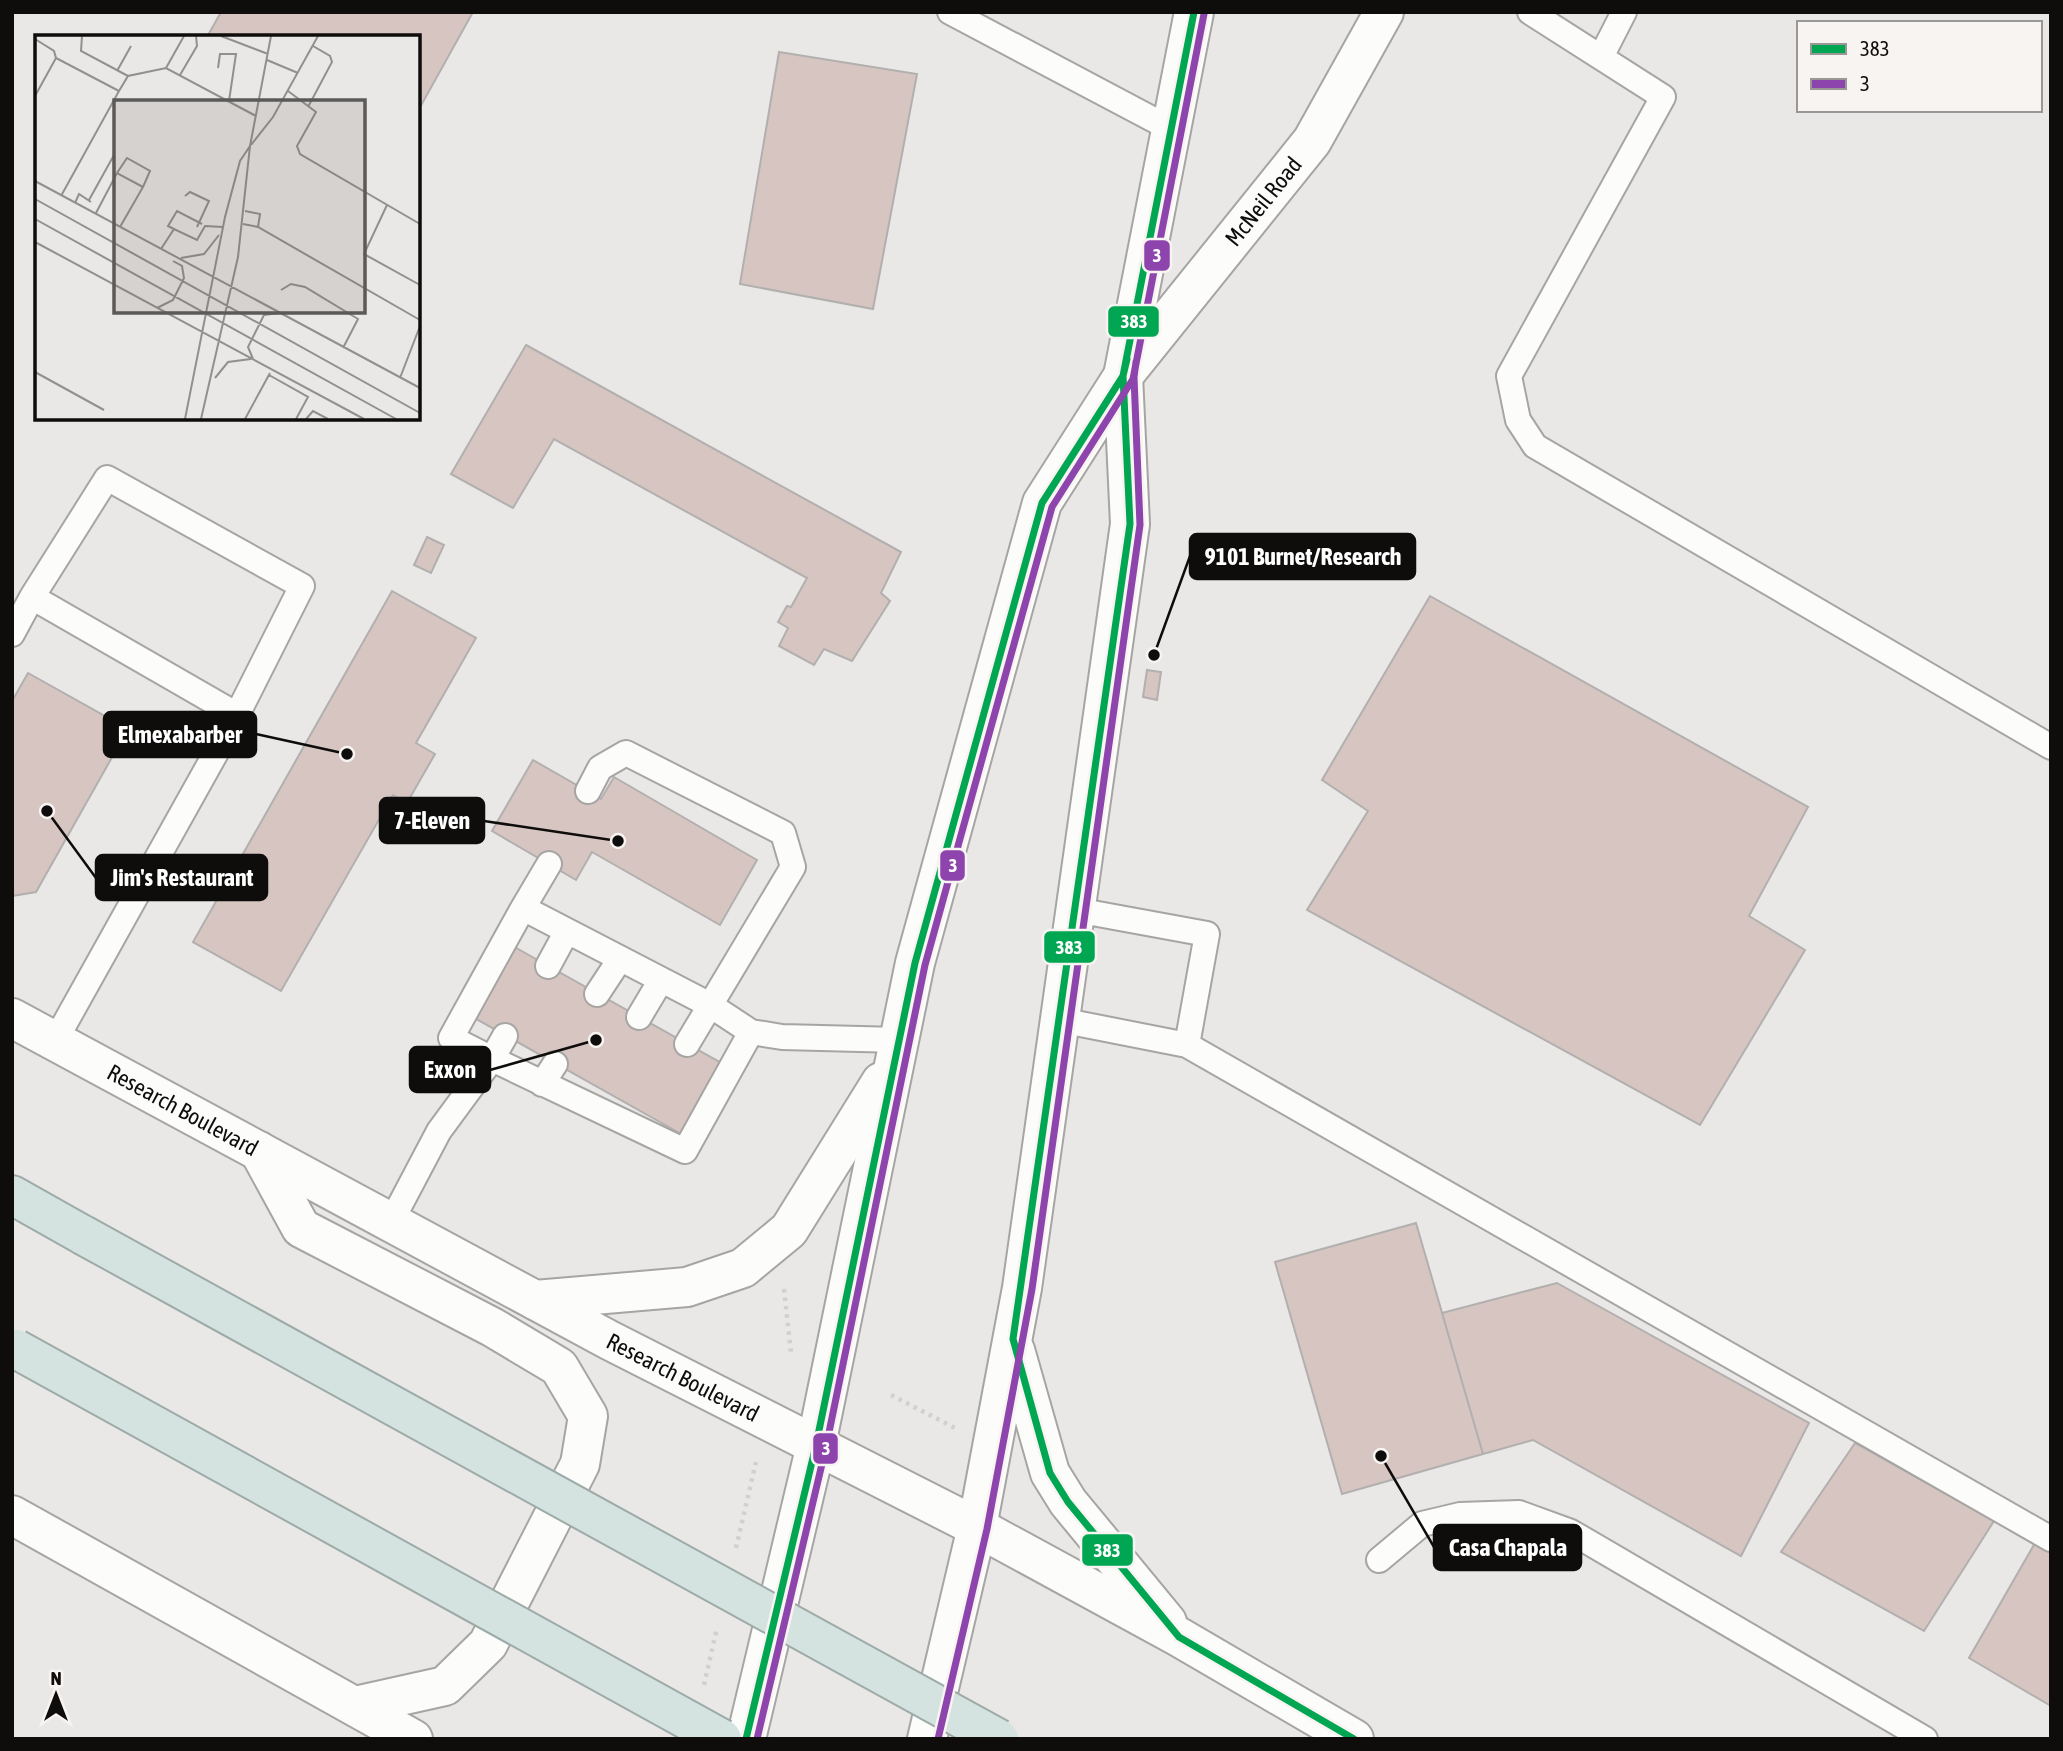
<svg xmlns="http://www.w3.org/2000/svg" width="2063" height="1751" font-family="'Asap Condensed',sans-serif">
  <rect width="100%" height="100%" fill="#eae8e6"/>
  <path fill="#d7c5c1" stroke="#b1b0af" stroke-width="2" d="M221 12H473L418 111V37H207Z
    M779 52 917 74 873 309 740 284Z
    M526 345 901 552 881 593 890 601 852 661 824 649 814 665 779 646 788 628 778 622 787 606 791 607 807 578 554 439 513 508 451 474Z
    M427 537 444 545 431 573 414 565Z
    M392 591 476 638 416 743 435 754 407 803 393 795 281 991 193 942Z
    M1430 596 1808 807 1749 916 1805 950 1700 1125 1307 910 1368 811 1322 780Z
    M1147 670 1161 672 1157 700 1143 697Z
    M28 673 128 729 36 892 12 896V701Z
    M533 760 601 799 614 777 757 860 720 925 592 852 576 880 492 831Z
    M511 945 723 1064 683 1135 471 1016Z
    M1416 1223 1483 1454 1342 1494 1275 1262Z
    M1557 1283 1809 1423 1741 1556 1533 1440 1483 1454 1442 1313Z
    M1855 1443 1994 1521 1924 1631 1781 1552Z
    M2035 1543 2051 1551V1706L1969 1658Z"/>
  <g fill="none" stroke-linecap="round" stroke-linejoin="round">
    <g stroke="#a6a5a3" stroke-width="28">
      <path id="lane" d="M950 12 1173 130
        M1530 12 1663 97 1509 376 1518 420 1535 446 2051 747
        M1601 57 1624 12
        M32 597 107 478 302 586 237 715
        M12 634 32 597 237 715 55 1041
        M588 791 600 768 626 753 783 833 793 867 687 1044
        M523 908 549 864
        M1076 910 1207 934 1187 1045
        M548 966 567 931
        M597 994 620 959
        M639 1017 661 980
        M1060 1020 1187 1045 2051 1539
        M505 1036 492 1059 451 1038 523 908 710 1005 751 1032
        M542 1084 555 1064
        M391 1222 439 1131 492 1059 685 1151 751 1032 782 1037 899 1040
        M1379 1560 1422 1524 1460 1515 1519 1513 1571 1532 1925 1739"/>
    </g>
    <g stroke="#a6a5a3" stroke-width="42">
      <g id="street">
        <path id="s1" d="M1123 376 1312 141 1384 12"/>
      </g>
    </g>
    <g stroke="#a6a5a3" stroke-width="42">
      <g id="secondary">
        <path id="s2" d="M12 1018 609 1340 977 1527 1179 1637 1354 1739"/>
        <path d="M259 1151 301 1228 492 1327 559 1367 588 1416 580 1464 488 1644 445 1686 355 1706"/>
        <path d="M535 1300 687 1287 743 1268 789 1230 881 1082"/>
        <path d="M1015 1350 1050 1473 1068 1502 1167 1622"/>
        <path d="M12 1515 413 1739"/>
        <path d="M746 1739 816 1445 915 963 1042 503 1123 376"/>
        <path d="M927 1739 977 1527 1022 1288 1130 524 1123 376 1194 12"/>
      </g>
    </g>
    <g stroke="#9daba8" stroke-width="42">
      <path id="highway" d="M12 1195 83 1235"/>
    </g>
    <path stroke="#d0d0d0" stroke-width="4.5" stroke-dasharray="3.5 5" stroke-linecap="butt" d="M784 1289 791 1353
      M891 1395 955 1428
      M736 1548 756 1462
      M704 1685 717 1628"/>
    <use href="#lane" stroke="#fcfcfb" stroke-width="24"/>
    <use href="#street" stroke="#fcfcfb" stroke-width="38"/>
    <use href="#secondary" stroke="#fcfcfb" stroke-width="38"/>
    <use href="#highway" stroke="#d4e2e0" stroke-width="38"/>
    <g stroke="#9daba8" stroke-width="42" stroke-linecap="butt">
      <path id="highway-bridge" d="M83 1235 999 1739
        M16 1349 722 1739"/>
    </g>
    <use href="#highway-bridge" stroke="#d4e2e0" stroke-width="38"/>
    <g stroke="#f8f4f2" stroke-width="12">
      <path id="bus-1" d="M1194 12 1123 376 1130 524 1013 1339 1050 1473 1068 1502 1179 1637 1354 1739
        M746 1739 816 1445 915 963 1042 503 1123 376 1127 359"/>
    </g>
    <g stroke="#f8f4f2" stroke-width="12">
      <path id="bus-2" d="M757 1739 826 1447 925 965 1052 507 1133 379 1204 14
        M938 1739 987 1529 1032 1289 1140 525 1134 377 1136 362"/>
    </g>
    <use href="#bus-1" stroke="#00a651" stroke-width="7"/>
    <use href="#bus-2" stroke="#8e44ad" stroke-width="7"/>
  </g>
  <g text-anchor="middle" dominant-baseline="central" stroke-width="6" stroke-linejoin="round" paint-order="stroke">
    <g font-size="23" fill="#0e0d0c" stroke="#f8f4f2">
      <text stroke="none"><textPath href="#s1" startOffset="224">McNeil Road</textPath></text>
      <text stroke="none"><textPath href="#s2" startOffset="194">Research Boulevard</textPath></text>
      <text stroke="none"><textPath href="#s2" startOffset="761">Research Boulevard</textPath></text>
    </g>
  </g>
  <g transform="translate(35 35)">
    <rect width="385" height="385" fill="#eae8e6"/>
    <path fill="none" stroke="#92908f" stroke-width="2" d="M47 1 46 16 93 41M186 1 233 19M0 4 19 16 21 23 84 56 26 161M232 25 263 38M131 33 149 1M183 33 185 19H201L194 66M82 36 96 11M145 40 162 11 161 1M84 56 93 41 131 33 221 81M253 56 281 77 262 111 265 119 385 189M0 61 21 23M273 72 297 27 295 21 278 11M216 110 238 82 283 1M82 138 92 123 115 136 108 152M0 146 385 353M150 161 155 157 174 166 162 192M0 164 385 378M54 165 79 120M40 168 44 159 56 167M352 170 329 219 385 250M210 176 225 179 223 192M61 178 82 138 108 152 85 192M0 184 361 384M208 189 223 192 385 285M139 194 133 191 142 176 167 189M0 207 329 384M126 214 139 194 162 205 170 191 188 192M146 223 169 219 184 200M246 255 256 249 270 252 323 284 308 313M122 273 138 265 149 243 147 231 138 226M218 324 213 312 229 280 244 278M0 337 69 375M234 340 273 362 261 384M180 343 193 327 216 324M365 343 385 291M150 384 190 182 205 126 215 111M166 384 203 222 215 111 236 1M210 384 235 338M271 384 278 376 293 384"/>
    <path fill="#5b5a58" fill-opacity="0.15" stroke="#5b5a58" stroke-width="3.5" d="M79 65H330V278H79Z"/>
    <rect width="385" height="385" fill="none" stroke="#0e0d0c" stroke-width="3.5"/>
  </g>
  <path fill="none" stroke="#0e0d0c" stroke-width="2.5" d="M1154 655L1190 556M347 754L256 734M618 841L484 821M47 811L96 878M596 1040L490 1070M1381 1456L1434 1547"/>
  <g fill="#0e0d0c" stroke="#f8f4f2" stroke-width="2.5">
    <circle cx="1154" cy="655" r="7"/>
    <circle cx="347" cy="754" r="7"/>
    <circle cx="618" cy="841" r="7"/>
    <circle cx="47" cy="811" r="7"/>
    <circle cx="596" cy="1040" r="7"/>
    <circle cx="1381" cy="1456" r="7"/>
  </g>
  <g fill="#0e0d0c" stroke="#0e0d0c" stroke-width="2.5">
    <rect x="1190" y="534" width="225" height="45" rx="7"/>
    <rect x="104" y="712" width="152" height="45" rx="7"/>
    <rect x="380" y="798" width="104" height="45" rx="7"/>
    <rect x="96" y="855" width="171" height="45" rx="7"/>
    <rect x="410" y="1047" width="80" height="45" rx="7"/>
    <rect x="1434" y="1525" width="147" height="45" rx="7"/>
  </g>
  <g font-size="24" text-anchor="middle" font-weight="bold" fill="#fff">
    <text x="1303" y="565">9101 Burnet/Research</text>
    <text x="180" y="743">Elmexabarber</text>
    <text x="432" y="829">7-Eleven</text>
    <text x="182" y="886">Jim's Restaurant</text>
    <text x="450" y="1078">Exxon</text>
    <text x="1508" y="1556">Casa Chapala</text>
  </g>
  <g stroke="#f8f4f2" stroke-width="2.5">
    <rect x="1143" y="239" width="28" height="33" rx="7" fill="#8e44ad"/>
    <rect x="1107" y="305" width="53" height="33" rx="7" fill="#00a651"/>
    <rect x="939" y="849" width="27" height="33" rx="7" fill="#8e44ad"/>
    <rect x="1043" y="930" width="53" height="34" rx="7" fill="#00a651"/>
    <rect x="812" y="1432" width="27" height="33" rx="7" fill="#8e44ad"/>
    <rect x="1081" y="1533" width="53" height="34" rx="7" fill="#00a651"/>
  </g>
  <g font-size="19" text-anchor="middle" font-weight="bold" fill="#fff">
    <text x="1157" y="262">3</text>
    <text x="1134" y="328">383</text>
    <text x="953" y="872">3</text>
    <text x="1069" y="954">383</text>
    <text x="826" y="1455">3</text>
    <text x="1107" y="1557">383</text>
  </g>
  <rect width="2063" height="1751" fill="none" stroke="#0e0d0c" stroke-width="28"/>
  <rect x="1797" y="21" width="245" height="91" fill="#f8f4f2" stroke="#9a9896" stroke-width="2"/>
  <rect x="1811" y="44" width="35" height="10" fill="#00a651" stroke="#9a9896" stroke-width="2"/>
  <text x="1860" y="56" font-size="21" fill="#0e0d0c">383</text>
  <rect x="1811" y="79" width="35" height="10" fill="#8e44ad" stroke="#9a9896" stroke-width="2"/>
  <text x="1860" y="91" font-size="21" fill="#0e0d0c">3</text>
  <g transform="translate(56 1695)" stroke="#f8f4f2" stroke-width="5" paint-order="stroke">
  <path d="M0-5L12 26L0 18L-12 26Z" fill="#0e0d0c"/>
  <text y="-10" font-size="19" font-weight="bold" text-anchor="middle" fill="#0e0d0c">N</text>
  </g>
</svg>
